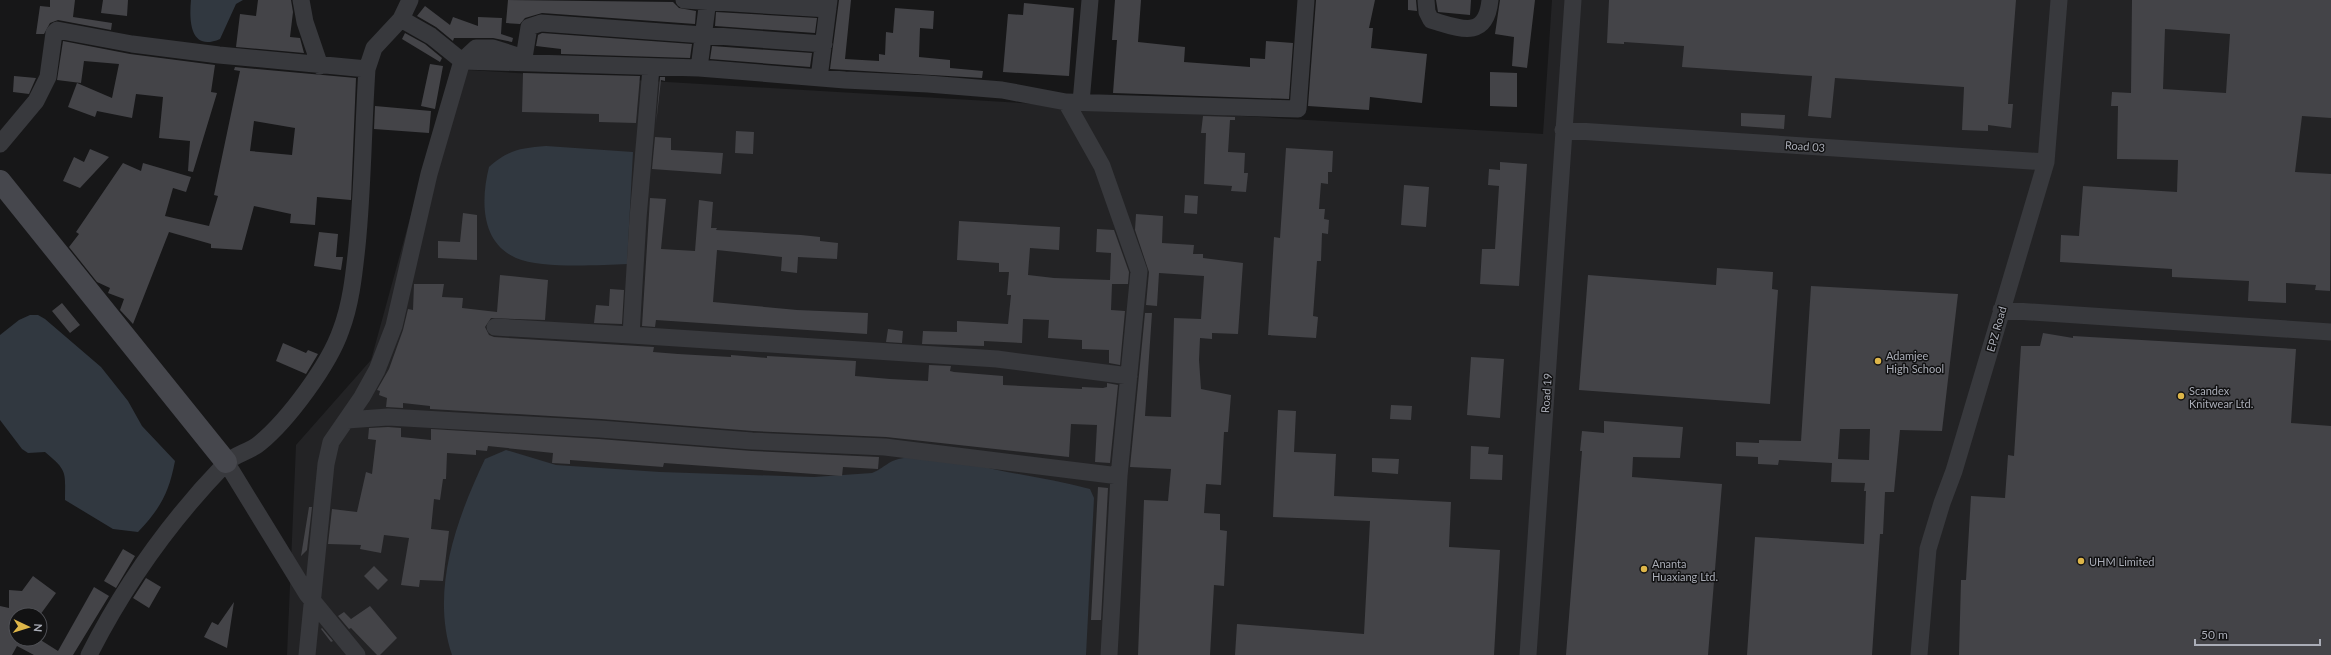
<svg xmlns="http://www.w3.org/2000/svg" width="2331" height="655" font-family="Lato,sans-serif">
  <rect width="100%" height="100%" fill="#171718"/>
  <path fill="#232325" d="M1552 0H2331V655H287L296 445 371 360 451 69 1543 134Z"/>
  <path fill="#313840" d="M191 0H243L236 4 220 39C190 52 189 21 191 0Z
    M546 146 633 152 627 264C599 265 541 269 516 258 480 242 481 199 489 167 508 150 520 148 546 146Z
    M30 315H38L45 319 101 367 128 401 142 426 175 461C169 493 160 509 138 532L113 529 65 500C65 472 68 471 45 452L28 453 22 449 0 420V335L19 320Z
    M506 450 556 465 660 472 814 477 872 473C885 468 888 460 904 458 938 454 974 465 1007 472 1035 477 1063 482 1090 489L1094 498 1086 655H452C430 590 457 518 485 459Z"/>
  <path fill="#444448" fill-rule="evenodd" d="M50 0H75L73 17 112 23 111 30 58 20 50 23 44 34H36L40 6 50 7Z
    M103 0H128L127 16 101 13Z
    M258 0H291L293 12 290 37 300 38 304 53 236 47 240 14 256 16Z
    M508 0 673 2 679 8 696 11 695 24 542 13 525 18 520 24 506 23Z
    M839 0H851L845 59 879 61V54L885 55 886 32 893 33 895 8 934 11 933 29 920 28 919 57 950 60V68L983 71 982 78 830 69Z
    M1115 0H1141L1138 42 1185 47 1184 62 1250 67V58L1265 59 1266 41 1293 43 1289 99 1113 93 1117 40H1112Z
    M1316 0H1375L1369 28H1373L1371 48 1427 54 1422 103 1370 97 1369 110 1308 106Z
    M1408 0H1416L1417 11 1408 10Z
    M1436 0H1471L1470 15 1438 12Z
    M1500 0H1535L1527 68 1512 66 1514 37 1495 34Z
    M1609 0H2016L2008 104H2013L2011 128 1988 125V131L1962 130 1964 87 1835 78 1831 118 1808 116 1812 76 1682 67 1684 46 1624 42V44L1607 43Z
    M2132 0H2331V118L2302 116 2295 172 2331 174 2330 291 2315 290 2316 285 2286 283V303L2248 301 2249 281 2172 277V269L2060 262 2061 235 2079 236 2083 186 2177 192 2178 160 2117 159 2118 106H2111L2112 92 2131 93ZM2165 29 2230 34 2226 93 2163 89Z
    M1024 3 1074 8 1069 76 1003 72 1008 14 1023 15Z
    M425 6 450 25 453 17 478 26V17L502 18 501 34 513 38 512 42 493 38H454L453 41 436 27 417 16Z
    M716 12 817 18 815 33 715 26Z
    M405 33 425 44 442 58 440 62 402 39Z
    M542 33 692 44 690 58 561 54V49L536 46 538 35Z
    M63 41 130 54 215 65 211 92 217 93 193 172 188 171 190 141 159 138 163 97 136 94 132 118 97 111 95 117 68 107 77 83 112 98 119 64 84 61 81 83 57 80Z
    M712 46 812 53 810 67 710 59Z
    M430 64 443 66 435 109 421 106Z
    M235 67 356 78 351 200 317 197 315 225 290 223 291 214 254 206 242 250 211 248V244L169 232 133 324 120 310 124 299 108 293 110 288 97 282 69 247 79 234 76 232 123 163 141 171 143 163 191 177 186 192 173 188 165 216 209 226 218 196 214 195 240 71 234 70ZM254 121 295 128 292 155 250 151Z
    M1490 72 1517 73V107L1490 106Z
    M523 73 640 76 636 123 599 122V114L522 112Z
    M14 76 36 78 29 94 13 92Z
    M660 77H665V81L661 80 656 124Z
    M375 106 431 111 429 133 374 129Z
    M1741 113 1785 115 1784 129 1741 126Z
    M1203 116 1235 117V120H1230L1228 152 1245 153 1244 173H1248L1246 192 1231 191 1232 186 1204 184 1206 133H1201Z
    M736 131 754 132 753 154 735 153Z
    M655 137 671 138V150L723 153 721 174 652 169Z
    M1286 148 1333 151 1332 172H1328V184L1321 183 1319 209H1325L1324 219 1329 220 1328 234 1322 233 1321 261H1317L1313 316 1318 317 1316 338 1268 335 1274 237 1280 238Z
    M90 149 109 157 80 188 63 181 74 157 84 162Z
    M1500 162 1527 164 1519 286 1480 284 1482 249H1495L1499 186 1488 185 1489 169 1500 170Z
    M1404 185 1429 187 1426 227 1401 225Z
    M1185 195 1198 196 1197 214 1184 213Z
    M650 198 666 199 661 249 695 251 699 200 713 202 711 228H717L716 230 801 235 820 237V241L838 243 837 259 798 257 797 273 781 271 782 257 717 250 713 302 797 310 868 313 867 334 656 320 655 327 642 326Z
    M463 213 477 215V260L438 258V241L460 242Z
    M1136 214 1163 216 1162 243 1194 245 1193 254H1203V258L1243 263 1238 334 1212 333V339L1200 338 1199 360 1201 389 1231 395 1228 432H1224L1221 485 1206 484 1204 513 1220 514V530L1227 531 1224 586 1214 585 1210 655H1138L1144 500 1168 501 1171 469 1130 467 1145 313H1152L1145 416 1171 417 1174 318 1201 319 1204 276 1159 273 1157 306 1146 305 1149 272 1135 230Z
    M959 221 1060 227 1059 250 1030 248 1028 275 1054 278 1110 280 1111 253 1096 252 1097 229 1114 230 1129 272 1128 284H1112L1111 310 1125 311 1120 365 1109 363V350L1082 349V340L1048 338 1049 320 1023 319 1022 343 984 341V346L922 344 923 331 957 332V321L1008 324 1011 295H1007L1009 272H999V263L957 260Z
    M319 232 338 234 336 257H343L341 270 314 266Z
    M1717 268 1773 272 1772 289 1778 290 1770 404 1579 390 1588 275 1716 285Z
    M500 275 548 280 545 320 491 318 485 327 489 335 494 337 654 347 653 352 678 354 731 357V355L767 358V356L856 361 855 376 890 379 928 381 929 365 951 366 950 371 954 372 1003 376V385L1082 389V387L1103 388 1107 387V383L1118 385 1110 463 1095 462 1097 425 1071 424 1069 457 886 437 753 431 601 419 430 409V406L403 403V408L386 407 387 398 379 395 380 391 377 390 389 369 403 330 408 309 413 310 414 284H444L442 297 463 298 462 308 497 312Z
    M1811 286 1958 294 1942 431 1900 430 1894 492H1885L1883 534H1880L1872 655H1747L1755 537 1864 544 1866 491H1864L1865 483 1831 482 1832 463 1779 460 1778 465 1758 464V457L1736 456V442L1759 443V440L1801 441ZM1840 429H1870L1869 460 1838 459Z
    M610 289 624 290 622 324 594 323 596 305 609 306Z
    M62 303 80 325 70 333 52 311Z
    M888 329 903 331 902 343 886 342Z
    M2043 333 2073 338V336L2296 349 2291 423 2331 426V655H1959L1961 580H1966L1971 496 2005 498 2008 455 2014 456 2021 346H2040Z
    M283 343 306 353 308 350 318 354 306 374 276 361Z
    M1471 357 1504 359 1500 418 1467 415Z
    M1391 405 1412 406 1411 420 1390 419Z
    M1278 410 1296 411 1294 452 1336 454 1334 496 1451 502 1449 547 1500 550 1494 655H1235L1237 624 1364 634 1370 521 1273 517Z
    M1604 421 1683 427 1680 458 1633 457 1632 477 1722 484 1708 655H1566L1582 451H1580L1582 431 1604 433Z
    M388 427 401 428V437L431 440V429L599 439 752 451 879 457 878 469 843 467 842 476 664 463 663 467 570 460V464L552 463 553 453 488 446 487 451 476 450V455L447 453 446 479H443L440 500 434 499 431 529 449 531 443 581 420 580 419 587 401 585 409 538 384 535 381 553 360 549 361 545 328 544 332 509 357 512 366 472 372 474 376 440 368 439 369 428Z
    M1471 446 1489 447 1488 454 1503 455 1502 480 1470 479Z
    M1372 458 1399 459 1398 474 1372 472Z
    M1098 487 1108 488 1101 620H1091Z
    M309 507H312L307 550 301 556Z
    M123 549 135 556 116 588 104 581Z
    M374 566 388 580 378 590 364 576Z
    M33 576 56 593 40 615H16V639H39L58 651 94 587 109 596 73 655H34L17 646 12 655H0V606L9 608V590L22 591Z
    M146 578 161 587 149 608 133 598Z
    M234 602 227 648 204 637 212 622 218 625Z
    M370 606 397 638 380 655H377L351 628 349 629 338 616 344 612 351 619Z
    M322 628 333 641 331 642 321 629Z"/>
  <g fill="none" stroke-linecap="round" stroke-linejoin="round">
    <path stroke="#38393d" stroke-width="17" d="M301 0 305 22 320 66
      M684 0 828 9
      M1426 0 1427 12 1431 20C1459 28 1486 41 1490 0
      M401 19 431 36 462 61 699 68 845 80 928 84 1002 90 1066 102
      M651 68 638 218 631 335 997 359 1129 376
      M699 68 708 0
      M819 78 829 0
      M1081 102 1090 0
      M1563 130 2046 162
      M0 144 36 101 48 77 54 33 57 30 132 44 219 55 367 69
      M2001 310 2331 332
      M495 327 631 335
      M347 420 388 417 600 429 752 441 885 447 1119 476
      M226 462 307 594 357 655
      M89 655C125 584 170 521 225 464 234 454 250 452 260 443 288 420 329 365 341 330 351 304 354 274 357 246 363 188 363 128 367 69L374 48 401 19 410 0
      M307 655 326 464 331 442 362 397 377 370 394 326 429 174 462 61 476 48H493L524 58 529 27 541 23 824 44
      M1109 655 1119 476 1139 271 1102 166 1066 102 1298 109 1306 0
      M1528 655 1573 0
      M1919 655 1928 549 1942 503 1954 471 2046 162 2059 0"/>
    <path stroke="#46474d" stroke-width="22" d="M0 181 226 462"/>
  </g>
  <g fill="#deb649" stroke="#121213" stroke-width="1.5">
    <circle cx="1878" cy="361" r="4"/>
    <circle cx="2181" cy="396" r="4"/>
    <circle cx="2081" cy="561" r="4"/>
    <circle cx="1644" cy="569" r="4"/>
  </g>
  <g text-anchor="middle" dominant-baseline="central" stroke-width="3" stroke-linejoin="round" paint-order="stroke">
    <g font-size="11" fill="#aaadb7" stroke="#121213">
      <text transform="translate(1805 146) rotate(4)">Road 03</text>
      <text transform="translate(1996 329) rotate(-74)">EPZ Road</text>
      <text transform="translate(1546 393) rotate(-86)">Road 19</text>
    </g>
    <g font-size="11" fill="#aaadb7" stroke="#121213" text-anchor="start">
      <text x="1886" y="355">Adamjee<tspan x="1886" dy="13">High School</tspan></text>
      <text x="2189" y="390">Scandex<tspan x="2189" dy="13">Knitwear Ltd.</tspan></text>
      <text x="2089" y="561">UHM Limited</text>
      <text x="1652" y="563">Ananta<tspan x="1652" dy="13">Huaxiang Ltd.</tspan></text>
    </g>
  </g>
  <g transform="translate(28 627) rotate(94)"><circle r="19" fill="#121213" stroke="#4f5055"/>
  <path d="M0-3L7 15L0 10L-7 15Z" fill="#deb649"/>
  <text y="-6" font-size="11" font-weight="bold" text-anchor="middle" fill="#aaadb7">N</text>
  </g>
  <path d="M2195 639v6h125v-6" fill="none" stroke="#aaadb7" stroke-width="2"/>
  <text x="2201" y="639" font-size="12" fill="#aaadb7" stroke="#121213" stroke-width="3" paint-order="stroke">50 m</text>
</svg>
